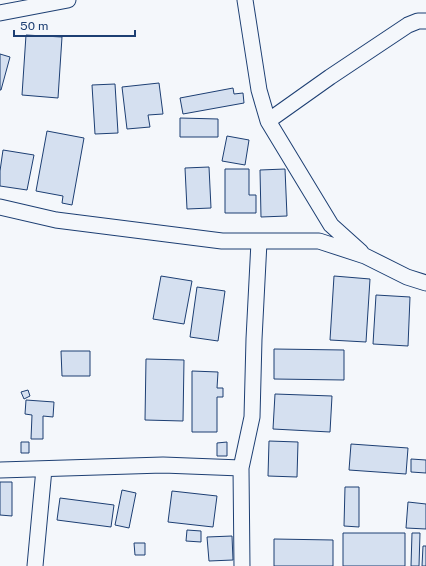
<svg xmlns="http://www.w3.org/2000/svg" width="426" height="566" font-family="'Public Sans',sans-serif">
  <rect width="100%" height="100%" fill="#f4f7fb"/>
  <path fill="#d5e0f0" stroke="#1d3f73" d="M26 35 62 37 58 98 22 95Z
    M0 54 10 57 1 90H0Z
    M159 83 163 114 148 115 150 127 127 129 122 87Z
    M115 84 118 133 95 134 92 85Z
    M233 88 234 94 243 93 244 103 183 114 180 98Z
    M180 118 218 119V137H180Z
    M47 131 84 138 72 205 62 203 63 196 36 191Z
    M227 136 249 140 245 165 222 161Z
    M3 150 34 155 27 190 0 186V171Z
    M209 167 211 208 187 209 185 168Z
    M225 169H249V195H256V213H225Z
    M285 169 287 216 261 217 260 170Z
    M161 276 192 281 184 324 153 319Z
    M334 276 370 279 366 342 330 340Z
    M197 287 225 291 218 341 190 337Z
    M376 295 410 297 408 346 373 344Z
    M274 349 344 350V380L274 379Z
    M61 351H90V376H62Z
    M146 359 184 360 183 421 145 420Z
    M192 371 218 372 217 388H223V397H217V432H192Z
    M28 390 30 396 24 399 21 392Z
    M275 394 332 396 330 432 273 429Z
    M26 400 54 402 53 417 43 416V439H31L32 415 25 414Z
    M269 441 298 442 297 477 268 476Z
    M21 442H29V453H21Z
    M227 442V456H217V443Z
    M351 444 408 448 406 474 349 470Z
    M411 459 426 460V473L411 472Z
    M0 482H12V516L0 515Z
    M345 487H359V527L344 526Z
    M122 490 136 493 129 528 115 525Z
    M172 491 217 496 213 527 168 522Z
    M60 498 114 505 111 527 57 520Z
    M408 502 426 504V529L406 528Z
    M187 530 201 531V542L186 541Z
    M343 533H405V566H343Z
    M412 533H420L419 566H411Z
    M232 536 233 560 209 561 207 537Z
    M274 539 333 540V566H274Z
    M134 543H145V555H135Z
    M423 546H426V566H422Z"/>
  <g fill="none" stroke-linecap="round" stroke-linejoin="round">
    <g stroke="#1d3f73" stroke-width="17">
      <path id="minor" d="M245 0 259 90 268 121 331 225 361 252
        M0 13 68 0
        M268 121 330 77 408 25 418 21H426
        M0 207 56 220 222 241H319L365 256 407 277 426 283
        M0 470 163 465 241 468
        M35 566 44 469
        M242 566 241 468 252 417 254 339 259 242"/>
    </g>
    <use href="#minor" stroke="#f4f7fb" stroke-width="15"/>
  </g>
  <path d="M14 30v6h121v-6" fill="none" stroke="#1d3f73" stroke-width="2"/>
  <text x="20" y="30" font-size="12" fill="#1d3f73" stroke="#f4f7fb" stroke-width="3" paint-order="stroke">50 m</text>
</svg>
